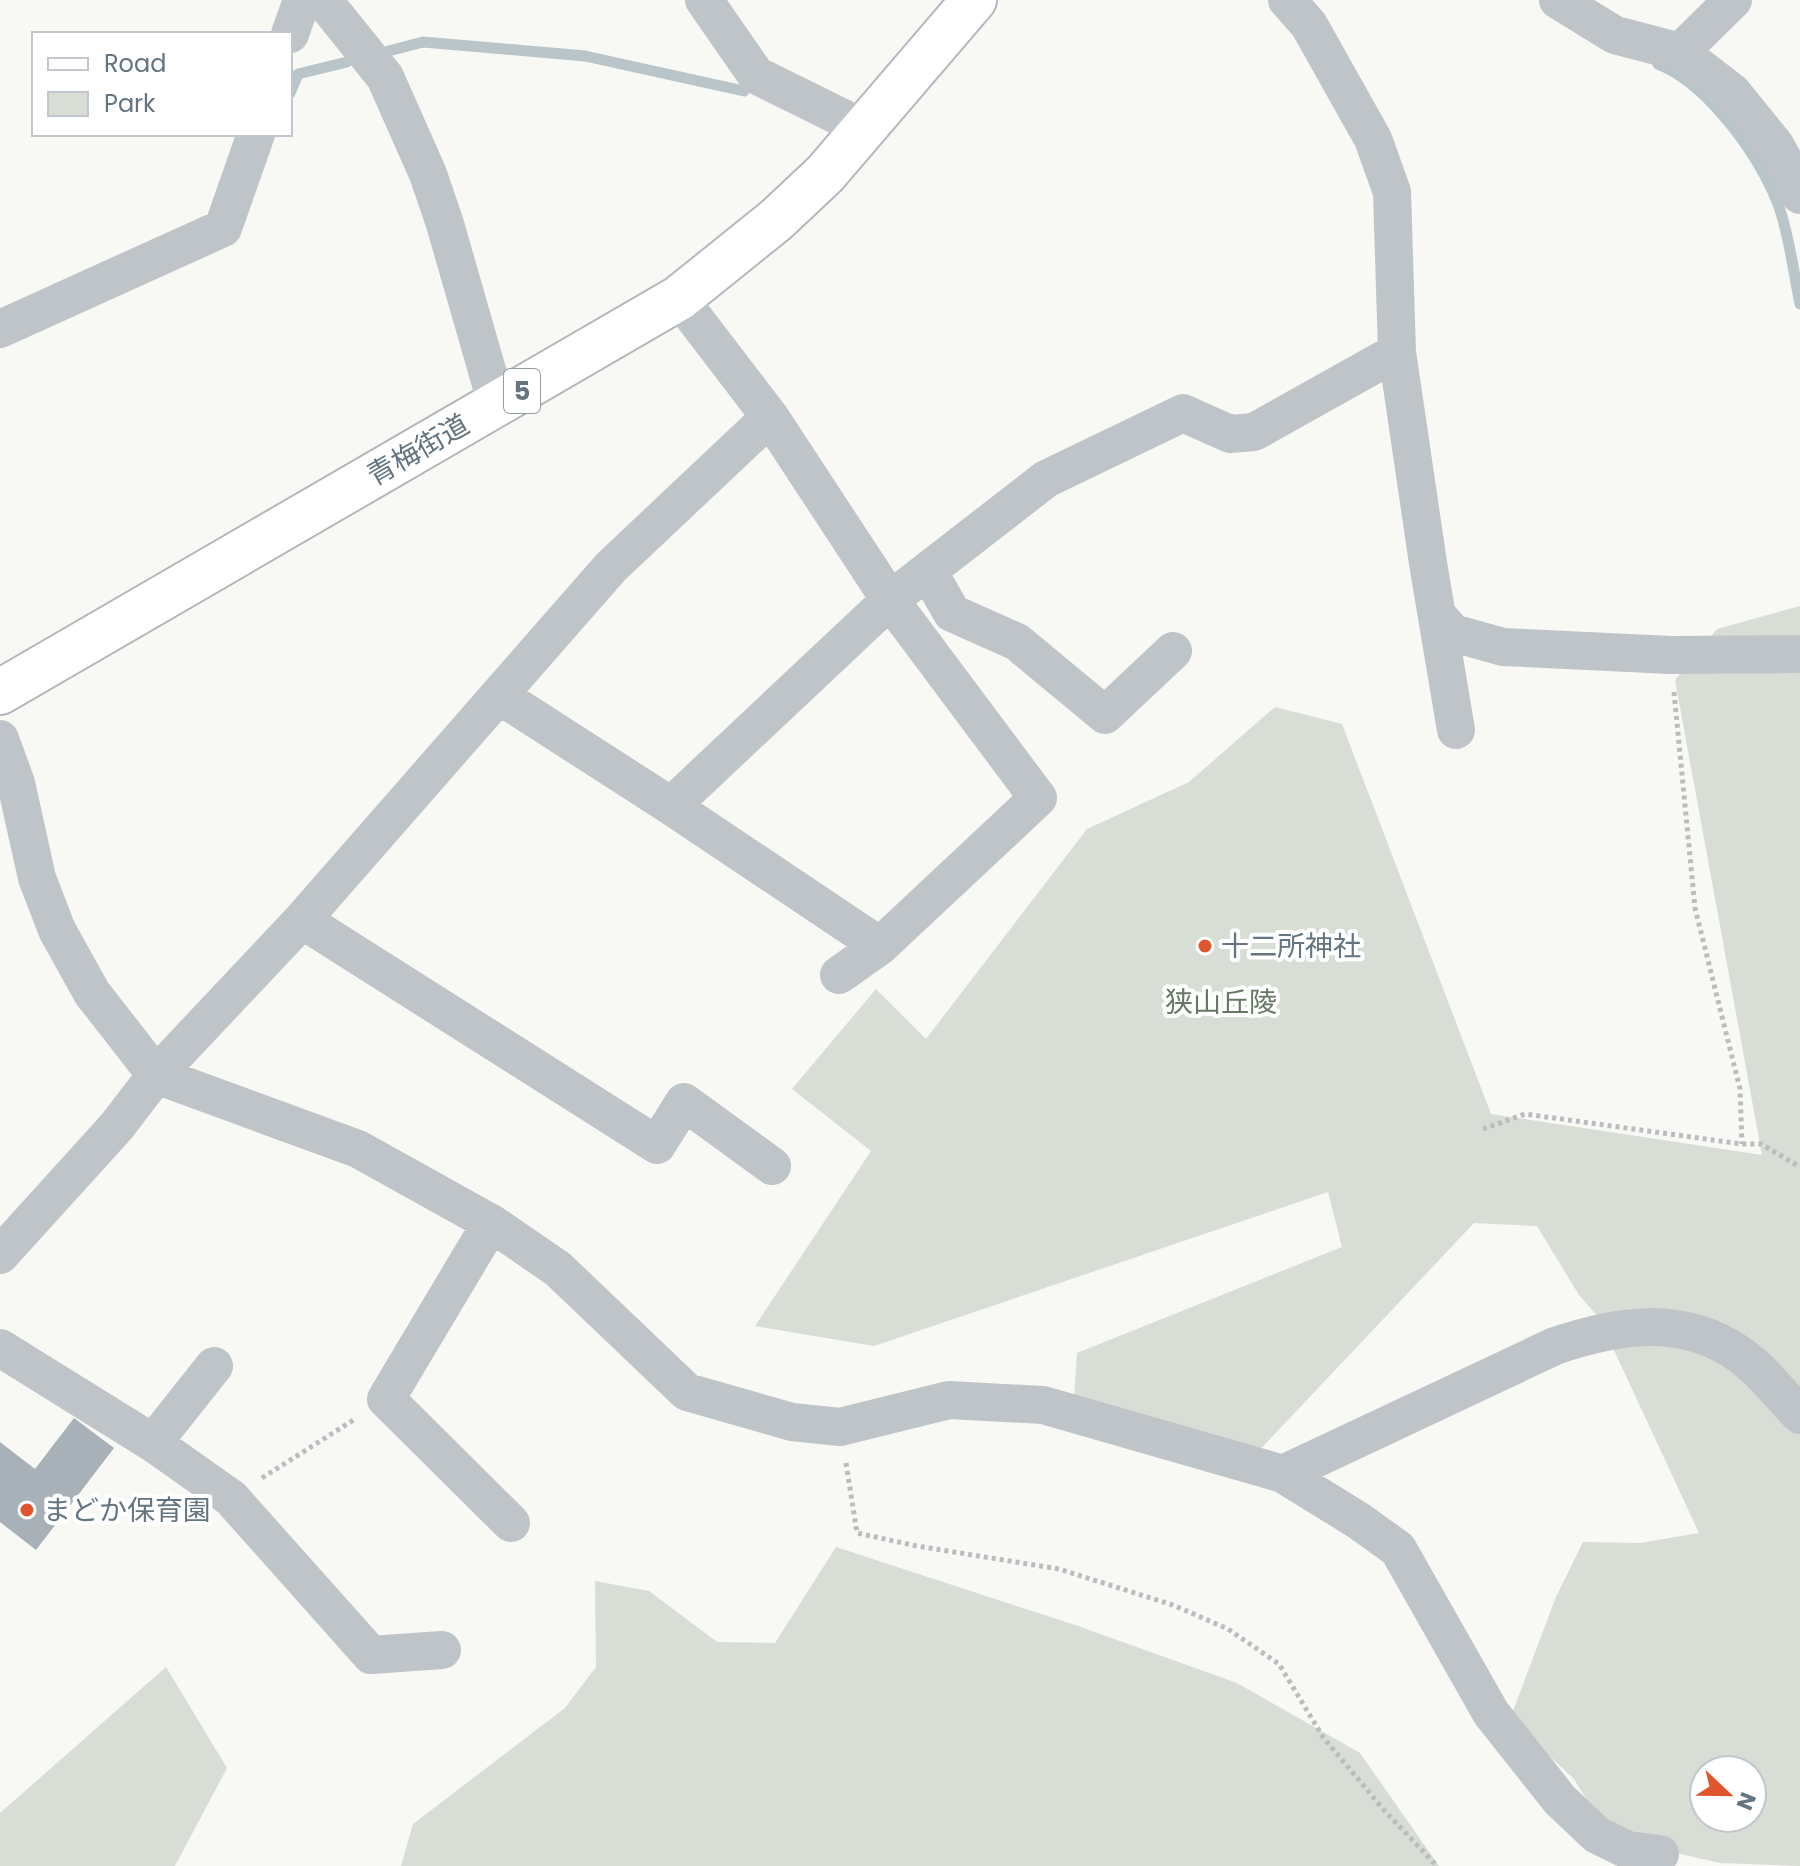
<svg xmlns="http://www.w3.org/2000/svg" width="1800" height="1866" font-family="Poppins,'Noto Sans JP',sans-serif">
  <rect width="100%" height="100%" fill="#f8f8f5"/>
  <path fill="#d8ddd5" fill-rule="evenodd" d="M1800 606V1866L1720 1863 1610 1838 1574 1779 1510 1719 1556 1597 1583 1542 1640 1543 1699 1533 1599 1318 1579 1295 1537 1226 1474 1223 1254 1456 1074 1400 1077 1353 1342 1247 1328 1192 874 1346 755 1326 871 1151 792 1089 876 989 926 1039 1087 829 1189 782 1275 707 1342 724 1491 1114 1762 1155 1675 680 1717 629ZM1704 1770H1752V1818H1704Z
    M836 1547 1078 1626 1237 1683 1360 1753 1439 1866H401L413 1824 565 1708 596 1667 595 1581 649 1591 717 1642 775 1643Z
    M166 1667 227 1768 175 1866H0V1813Z"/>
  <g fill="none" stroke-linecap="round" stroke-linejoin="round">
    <path stroke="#b9c5c9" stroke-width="11" d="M381 53 423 42 585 56 744 91
      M1658 64C1708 83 1766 163 1781 213 1790 242 1794 274 1800 304
      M290 93 298 74 347 62"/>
  </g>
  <path fill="#a8b1b7" d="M74 1418 114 1448 36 1550 0 1522V1442L35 1469Z"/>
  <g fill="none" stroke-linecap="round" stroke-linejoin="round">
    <g stroke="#b3b8bc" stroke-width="48">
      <path id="major" d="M0 692 679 298 776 220 825 174 974 0"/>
    </g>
    <path stroke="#babdc0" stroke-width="5" stroke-dasharray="4 4" stroke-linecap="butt" d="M1674 692 1695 908 1740 1089 1742 1144
      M1483 1129 1525 1114 1742 1144H1761L1800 1167
      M846 1463 857 1533 917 1546 1059 1569 1173 1605 1228 1629 1279 1664 1323 1737 1383 1809 1437 1866
      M262 1478 355 1419"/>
    <path stroke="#bfc4c8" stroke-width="38" d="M323 0 385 77 428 174 445 224 497 405
      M704 0 756 75 865 129
      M1287 0 1309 25 1373 139 1392 192 1397 352 1428 563 1456 730
      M1558 0 1615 35 1680 52 1732 92 1775 145 1794 179 1800 195
      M290 34 302 0
      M1680 52 1733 0
      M679 298 770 417 890 600 1038 798 880 946 839 975
      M0 329 223 228 256 134
      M928 571 952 613 1017 642 1105 715 1173 651
      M1437 615 1453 633 1503 647 1671 655 1800 654
      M500 696 671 806 880 946
      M0 739 16 783 37 878 57 930 92 993 156 1075 358 1149 491 1223 558 1269 687 1392 792 1422 840 1427 949 1400 1043 1405 1283 1474 1359 1521 1398 1549 1491 1713 1560 1800 1597 1835 1628 1850 1660 1854
      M671 806 890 600 1046 479 1183 413 1230 434 1254 432 1397 352
      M302 920 657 1145 684 1102 772 1166
      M491 1223 386 1399 511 1523
      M0 1255 117 1126 156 1075 302 920 611 567 770 417
      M0 1348 153 1443 231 1498 371 1655 442 1650
      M153 1443 214 1366
      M1283 1474 1555 1346C1617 1325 1681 1314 1739 1354 1761 1369 1781 1395 1800 1415"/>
    <use href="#major" stroke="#fff" stroke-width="44"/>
  </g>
  <g fill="#df552e" stroke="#fff" stroke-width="3">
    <circle cx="1205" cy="946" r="8"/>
    <circle cx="27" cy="1510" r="8"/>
  </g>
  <g text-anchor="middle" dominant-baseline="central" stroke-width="8" stroke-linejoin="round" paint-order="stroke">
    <rect fill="#fff" stroke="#929ea6" stroke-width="2" x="504" y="369" width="36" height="44" rx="6"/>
    <g font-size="26" font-weight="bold" fill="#647480">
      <text x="522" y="391">5</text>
    </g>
    <g font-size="28" fill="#647480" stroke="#fff">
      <text transform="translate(418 450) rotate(-30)">青梅街道</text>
    </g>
    <g font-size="28" fill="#647480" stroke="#fff" text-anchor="start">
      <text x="1221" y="946">十二所神社</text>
      <text x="43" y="1510">まどか保育園</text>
    </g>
    <g font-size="28" fill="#667863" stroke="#fff">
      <text x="1221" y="1002">狭山丘陵</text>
    </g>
  </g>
  <rect x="32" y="32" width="260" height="104" fill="#ffffff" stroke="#c1c7cc" stroke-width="2"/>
  <rect x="48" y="58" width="40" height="12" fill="#ffffff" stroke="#c1c7cc" stroke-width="2"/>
  <text x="104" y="72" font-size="24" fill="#647480">Road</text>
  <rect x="48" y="92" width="40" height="24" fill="#d8ddd5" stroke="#c1c7cc" stroke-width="2"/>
  <text x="104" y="112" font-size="24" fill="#647480">Park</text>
  <g transform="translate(1728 1794) rotate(112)"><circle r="38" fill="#ffffff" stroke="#c1c7cc" stroke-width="2"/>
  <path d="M0-6L14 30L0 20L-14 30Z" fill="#df552e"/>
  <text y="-12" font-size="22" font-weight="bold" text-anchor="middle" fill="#647480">N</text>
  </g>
</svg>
